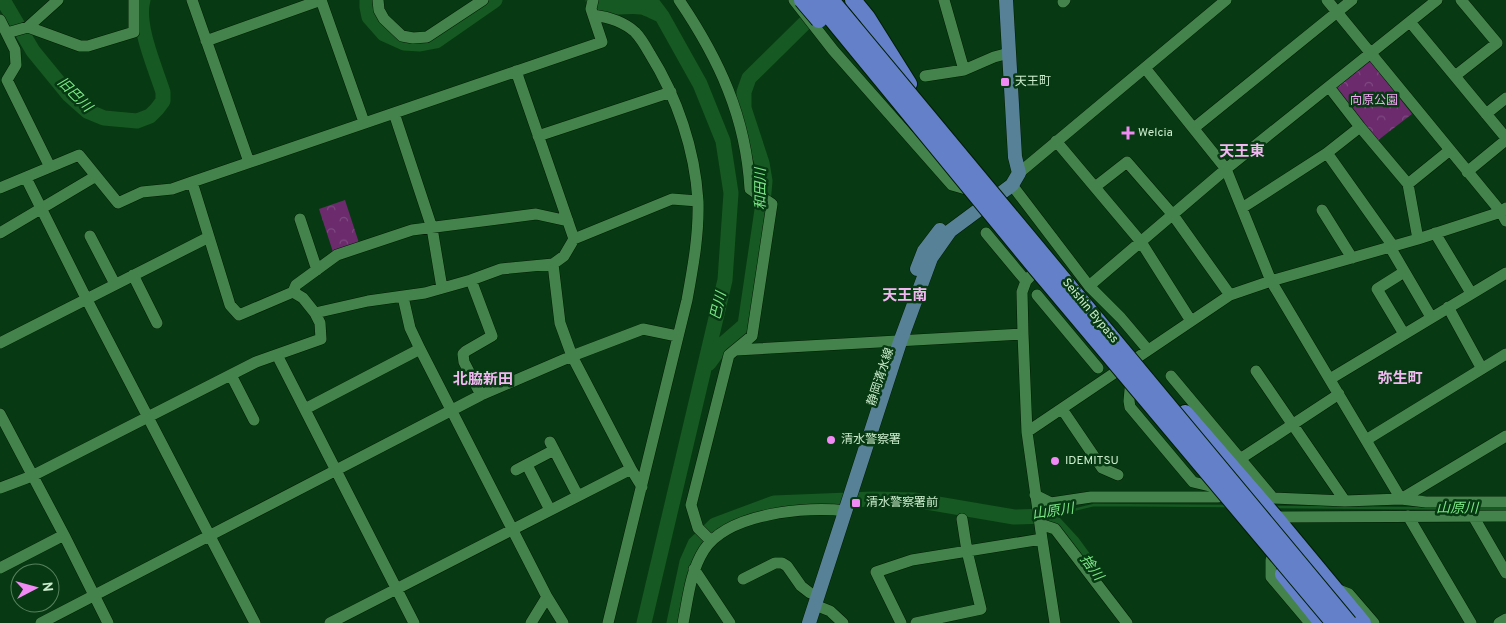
<svg xmlns="http://www.w3.org/2000/svg" width="1506" height="623" font-family="Overpass,'Noto Sans JP',sans-serif">
  <defs>
    <pattern id="park-crowns" width="20" height="18" patternUnits="userSpaceOnUse" patternTransform="scale(1.25)"><rect width="20" height="18" fill="#6b2b6d"/><path d="M2 6a3 3 0 1 1 6 0M12 15a3 3 0 1 1 6 0" fill="none" stroke="#7f4a81"/></pattern>
  </defs>
  <rect width="100%" height="100%" fill="#073a12"/>
  <path fill="url(#park-crowns)" d="M1370 61 1412 114 1377 141 1336 88Z
    M345 200 359 243 333 252 319 209Z"/>
  <g fill="none" stroke-linecap="round" stroke-linejoin="round">
    <path stroke="#175923" stroke-width="2.5" d="M1275 507 1506 509
      M1048 516 1094 505 1227 506"/>
    <path stroke="#175923" stroke-width="15" d="M3 0 33 51 69 95 87 111 104 118 137 121 150 116 157 109 163 101V92C155 67 136 25 143 0
      M367 0V7L369 17 384 34 404 43 420 44 436 41 495 0
      M593 0C611 13 623 4 642 7 649 9 655 13 661 15
      M709 363 722 345 745 325 763 203 765 181 762 163 744 108V92L749 78 818 10
      M644 623 725 280 731 193 723 141 700 84 662 16 650 0
      M674 623 687 562 695 544 715 525 774 503 873 499 914 500 1014 517 1048 516 1072 542 1088 564"/>
    <g stroke="#001e04" stroke-width="12">
      <path id="minor" d="M192 0 249 162
        M321 0 364 122
        M378 0 379 10 384 19 402 36 413 38 427 37 483 0
        M679 0C719 59 746 117 750 189L772 204 752 336 729 355 691 505 698 528 711 541
        M794 0 833 50 952 185 973 191
        M944 0 964 70
        M1327 0 1501 212 1506 221
        M1063 2 1065 0
        M593 15C608 17 624 22 635 32 641 38 646 47 650 54 677 97 695 150 698 201 699 235 693 267 687 300L608 623
        M0 20 15 50 16 65 7 80 50 167
        M1410 22 1506 138
        M28 27 80 46H88L134 32V0
        M7 33 28 27 58 0
        M206 41 321 0
        M1145 68 1226 169 1271 281 1401 499 1506 436
        M925 76 964 70 994 57 1009 53
        M1455 76 1497 43 1461 0
        M1329 87 1360 127 1408 184 1418 239
        M394 113 432 228 442 288
        M1486 114 1506 98
        M1194 128 1352 0
        M538 136 671 92
        M1056 141 1141 242 1191 321
        M1327 153 1393 246
        M1467 172 1506 140
        M1019 173 1226 0
        M26 178 86 298 255 623
        M192 182 230 305 239 315 293 292 296 285 337 255 412 230 536 214 568 221
        M1408 184 1450 150
        M1012 185 1089 286 1121 318 1148 350
        M1095 187 1127 162 1173 215 1230 295
        M0 188 79 155 118 203 142 192 172 189 192 182 602 42 591 9 593 0
        M1242 208 1327 153 1360 127
        M1322 210 1352 258
        M300 219 317 270
        M0 233 96 176
        M986 233 1026 281
        M1435 233 1471 293
        M90 236 115 284
        M574 239 672 199 698 201
        M1390 247 1431 317
        M553 264 560 323 572 356 631 469 642 487
        M1039 267 1026 281 1022 292 1023 334 1027 432 1042 539 1055 623
        M133 275 157 323
        M471 280 492 336 466 351 463 354 464 362 481 395
        M1089 286 1226 169 1437 0
        M293 292 303 298 315 313
        M1037 295 1098 368
        M403 297 410 328 420 349 547 597 531 623
        M1448 307 1482 369
        M1404 334 1377 289 1404 272
        M0 343 209 237
        M736 350 1023 334
        M277 355 414 623
        M1256 371 1345 501
        M231 375 254 420
        M1171 376 1273 498 1345 501 1401 499 1426 502H1506
        M1131 379 1129 401 1130 407 1193 482 1214 487
        M1330 379 1506 273
        M305 409 420 349
        M1062 409 1102 468 1118 475
        M0 414 64 535 108 623
        M1027 432 1230 295 1271 281 1418 239 1501 212 1506 208
        M1366 440 1506 354
        M550 442 578 496
        M1240 459 1339 394
        M527 465 550 510
        M516 470 554 450
        M0 488 32 476 256 362 321 339 320 323 315 313 368 301 425 293 471 280 501 269 553 264 564 256 574 239 516 71
        M1035 495 1051 503 1091 497H1218
        M1408 516 1471 623
        M1473 516 1506 573
        M1275 517 1506 516
        M1040 524 1055 529 1127 623
        M1271 560V577L1310 623
        M0 568 64 535
        M694 569 730 623
        M743 579 775 563H782L787 566 801 586 810 593
        M1336 589 1349 594 1374 623
        M547 597 563 623
        M815 605 830 611 843 623
        M41 623 481 395 572 356 643 329 677 336
        M330 623 631 469
        M683 623C688 599 690 572 704 550 728 513 806 506 846 511
        M901 623 876 572 912 560 1042 539
        M916 623 981 609 967 551 962 519
        M1499 623 1506 619"/>
    </g>
    <g stroke="#001e04" stroke-width="15">
      <path id="major" d="M917 269 924 251 940 230
        M809 623 900 342 931 258 950 231 1012 185 1019 173 1015 157 1006 0"/>
    </g>
    <g stroke="#001e04" stroke-width="18">
      <path id="highway" d="M853 0 867 17 909 84
        M1185 413 1275 517 1363 623
        M1283 574 1322 623"/>
    </g>
    <use href="#minor" stroke="#45834c" stroke-width="11"/>
    <use href="#major" stroke="#578196" stroke-width="14"/>
    <use href="#highway" stroke="#6380c8" stroke-width="16"/>
    <g stroke="#001e04" stroke-width="18" stroke-linecap="butt">
      <path id="highway-bridge" d="M802 0 819 20
        M816 0 1035 267 1334 623
        M831 0 1349 623"/>
    </g>
    <use href="#highway-bridge" stroke="#6380c8" stroke-width="16"/>
  </g>
  <g fill="#f18af4" stroke="#073a12" stroke-width="2">
    <rect x="1000" y="77" width="10" height="10" rx="2.5"/>
    <path d="M1125.5 125.5h5v5h5v5h-5v5h-5v-5h-5v-5h5z"/>
    <circle cx="831" cy="440" r="5"/>
    <circle cx="1055" cy="461" r="5"/>
    <rect x="851" y="498" width="10" height="10" rx="2.5"/>
  </g>
  <g text-anchor="middle" dominant-baseline="central" stroke-width="5" stroke-linejoin="round" paint-order="stroke">
    <g font-size="12" fill="#ccecce" stroke="#073a12" text-anchor="start">
      <text x="1015" y="82">天王町</text>
      <text x="1138" y="133">Welcia</text>
      <text x="841" y="440">清水警察署</text>
      <text x="1065" y="461">IDEMITSU</text>
      <text x="866" y="503">清水警察署前</text>
    </g>
    <g font-size="12" fill="#f5a9f6" stroke="#073a12">
      <text x="1374" y="101">向原公園</text>
    </g>
    <g font-size="12" fill="#ccecce" stroke="#073a12">
      <text transform="translate(1090 311) rotate(50)">Seishin Bypass</text>
      <text transform="translate(881 377) rotate(-72)">静岡清水線</text>
    </g>
    <g font-size="14" font-style="italic" fill="#7ae686" stroke="#073a12">
      <text transform="translate(74 95) rotate(45)">旧巴川</text>
      <text transform="translate(761 189) rotate(-90)">和田川</text>
      <text transform="translate(719 306) rotate(-77)">巴川</text>
      <text transform="translate(1457 509) rotate(1)">山原川</text>
      <text transform="translate(1053 512) rotate(-8)">山原川</text>
      <text transform="translate(1091 568) rotate(54)">捨川</text>
    </g>
    <g font-size="15" font-weight="bold" fill="#f2b8f2" stroke="#073a12">
      <text x="1242" y="152">天王東</text>
      <text x="905" y="296">天王南</text>
      <text x="1400" y="379">弥生町</text>
      <text x="483" y="380">北脇新田</text>
    </g>
  </g>
  <g transform="translate(35 588) rotate(84)"><circle r="24" fill="#073a12" stroke="#56815d"/>
  <path d="M0-4L9 19L0 12L-9 19Z" fill="#f18af4"/>
  <text y="-8" font-size="14" font-weight="bold" text-anchor="middle" fill="#ccecce">N</text>
  </g>
</svg>
